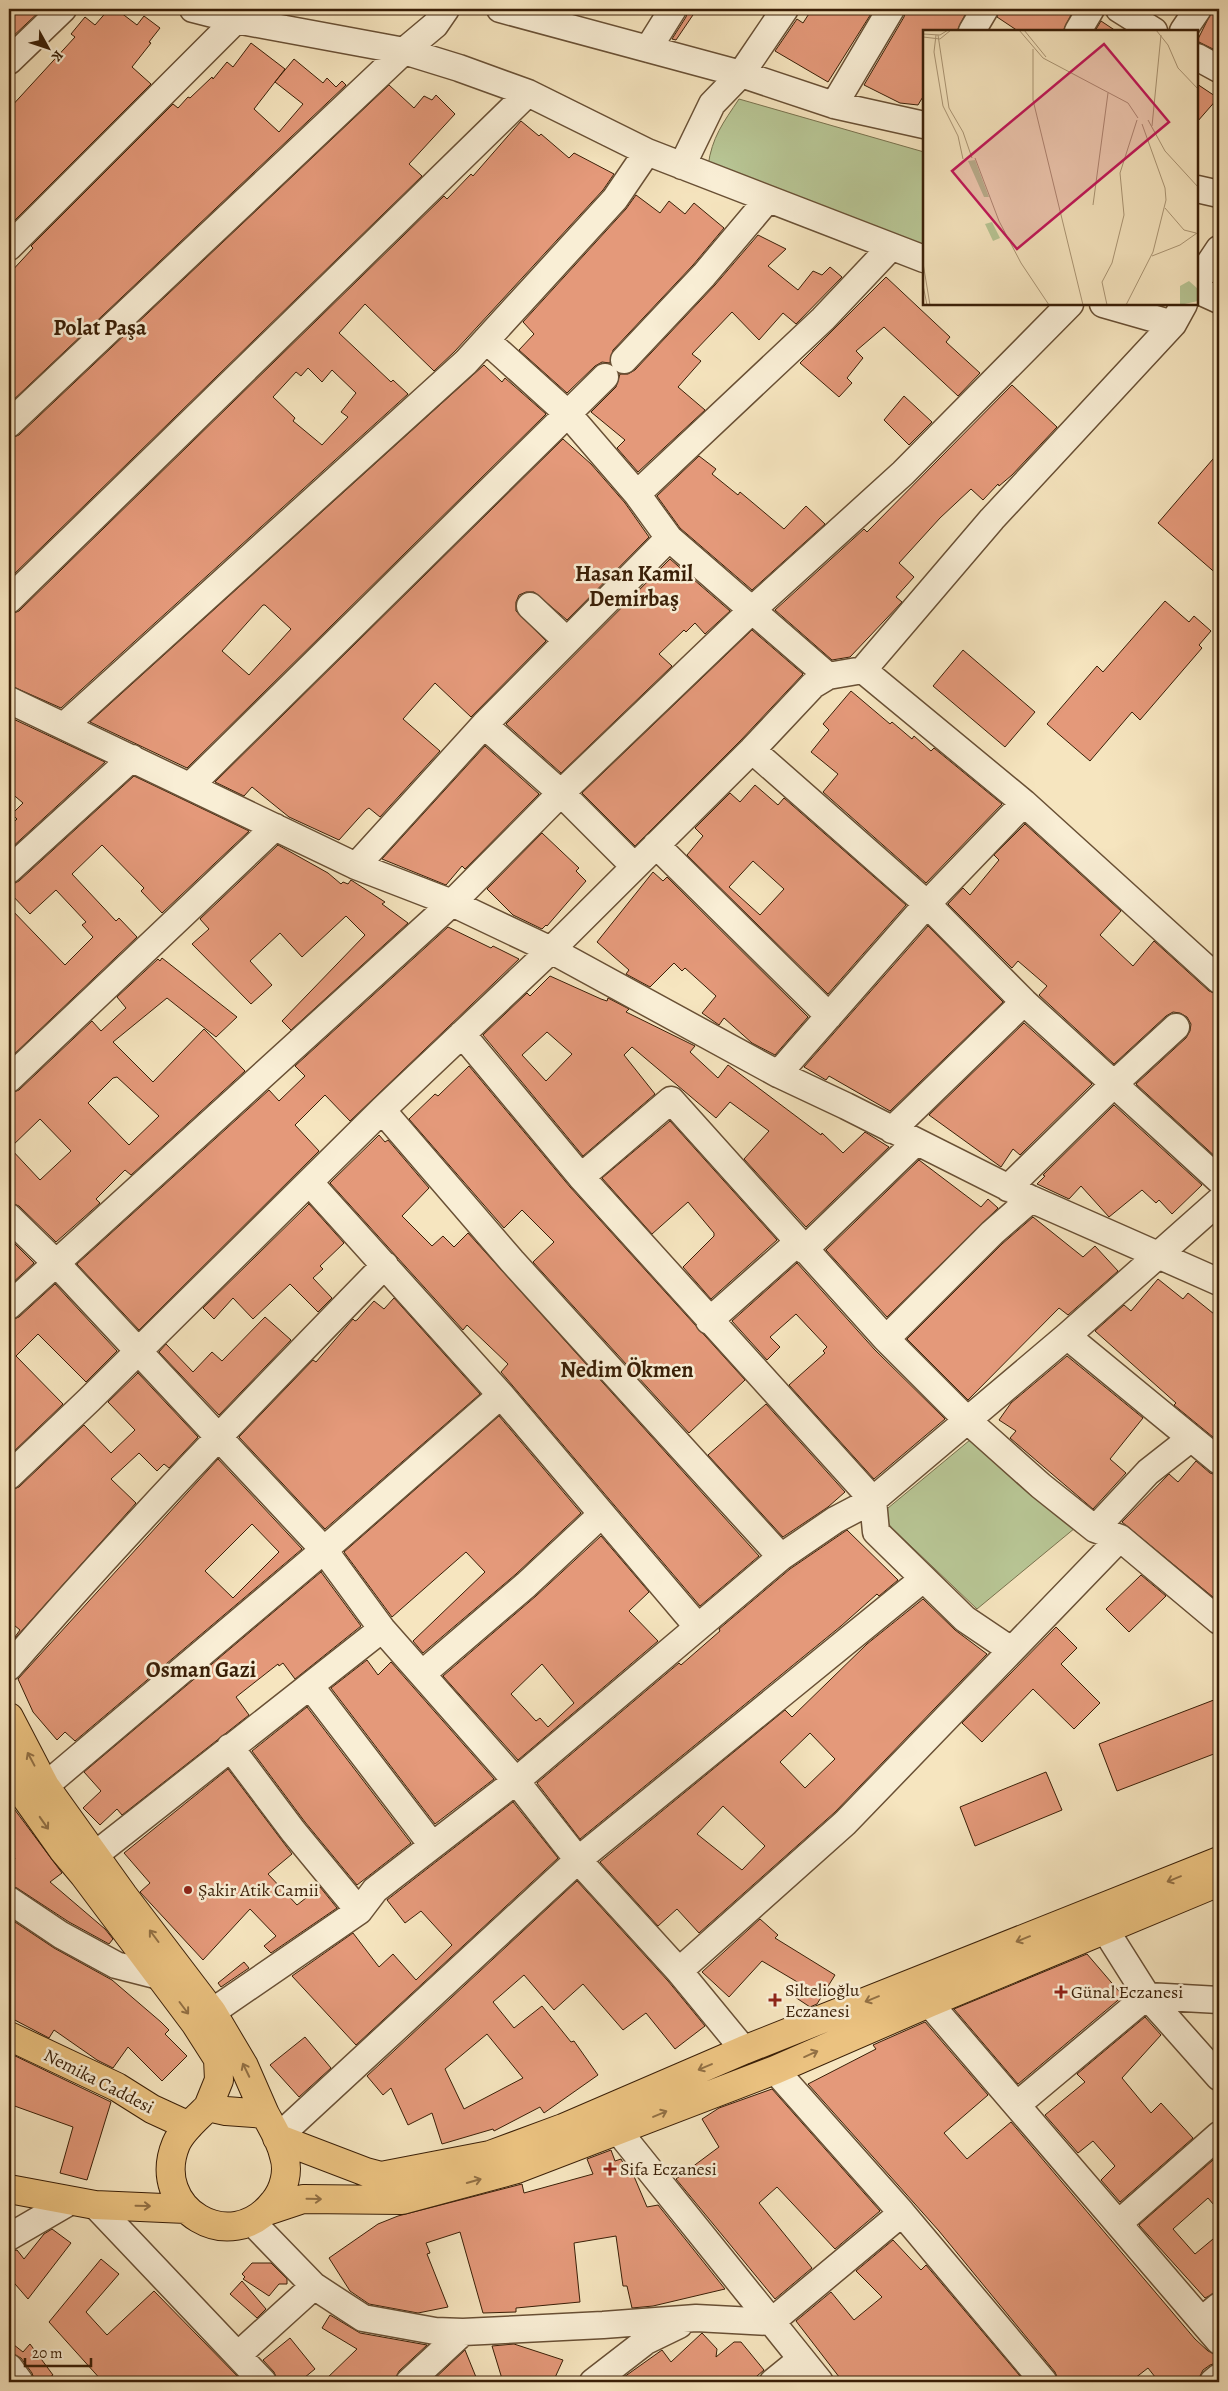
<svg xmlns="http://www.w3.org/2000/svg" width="1228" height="2391" font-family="Alegreya,serif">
  <rect width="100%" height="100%" fill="#f6e5bf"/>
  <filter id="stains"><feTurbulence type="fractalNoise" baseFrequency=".004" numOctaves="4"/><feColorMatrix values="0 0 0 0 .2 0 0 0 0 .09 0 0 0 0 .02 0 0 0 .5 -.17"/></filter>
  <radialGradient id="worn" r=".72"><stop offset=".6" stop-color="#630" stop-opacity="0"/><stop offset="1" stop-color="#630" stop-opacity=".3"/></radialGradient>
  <path fill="#b8c695" stroke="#79724e" d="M739 99 924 152V250L708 166C712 137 723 123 739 99Z
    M976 1435 1075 1528 977 1609 891 1527 882 1513Z"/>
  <path fill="#e4997a" stroke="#3a1f07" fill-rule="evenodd" d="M9 9H42L9 40Z
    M109 9H116L137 25 144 16 160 28 149 42 151 43 132 67 151 84 9 226V109L75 37 71 34 85 17 95 25Z
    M688 9H697L676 40 672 39 686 17Z
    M812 9H874L828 82 775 51 797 19 803 23Z
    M906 9H968L957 31H924V95L918 105 900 103 864 85 904 17Z
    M1000 9H1074L1063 31H1018L997 17Z
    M1213 9H1219V52L1197 41Z
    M1101 21 1116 31H1095Z
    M251 43 285 69 254 109 279 132 303 104 275 82 294 59 323 83 327 78 336 87 342 81 346 85 9 404V274L33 248 31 246 173 104 178 108 188 97 190 98 212 77 213 79 227 62 233 67Z
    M1197 84 1218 98 1197 122Z
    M389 85 414 108 424 96 432 100 436 95 455 114 409 164 422 176 9 579V439L19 435Z
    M521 121 539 136 541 134 569 158 574 153 614 174 603 190 455 351 434 371 365 304 339 333 391 382 393 380 408 394 61 708 9 685V615L19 611 444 196 447 199 471 174 473 176ZM308 368 322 382 332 370 356 393 341 412 348 417 322 445 293 421 295 418 273 397 296 372 301 376Z
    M636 195 660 213 669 201 685 214 694 203 724 228 693 265 613 350 610 363 602 362 595 366 567 393 519 350 534 334 523 322 626 209Z
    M758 235 786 249 768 266 798 290 813 271 822 275 830 267 842 277 796 324 783 313 759 340 732 312 692 354 701 361 678 387 705 410 638 472 617 448 625 440 591 412 616 387 620 374H628L635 370 715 285Z
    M886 277 950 337 946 342 980 373 958 396 884 327 856 351 863 358 847 378 852 383 839 397 800 363Z
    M484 365 502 382 505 378 546 414 187 768 90 722ZM263 605H265L291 629 249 675 222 651Z
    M1012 385 1057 427 1012 475 999 486 998 484 983 500 971 489 940 518 899 563 914 577 896 597 902 602 850 657 832 660 775 610 864 529 867 532Z
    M904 396 932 422 909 445 884 420Z
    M563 439 591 464 625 503 649 537 567 620 534 592H526L519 595 516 602V611L546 641 471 717 435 683 403 719 440 751 380 817 369 808 366 810 339 840 289 817 252 787 244 796 215 782Z
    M1219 452V576L1158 523Z
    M699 456 716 469 712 474 738 495 740 492 784 529 806 506 825 524 752 590 680 528 657 496Z
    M670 559 730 611 705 634 695 623 686 632 684 630 659 654 672 666 561 773 506 724Z
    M1165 601 1189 622 1194 616 1211 631 1199 645 1202 648 1140 720 1132 712 1090 761 1047 724 1097 666 1103 672Z
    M752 630 803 674 741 740 635 846 582 793Z
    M963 650 1035 712 1005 747 933 686Z
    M851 691 890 724 892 722 912 739 914 736 931 751 934 748 1002 804 926 883 823 792 838 774 811 752 829 730 823 724Z
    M9 717 105 762 9 850V827L17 819 12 814 23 803 9 791Z
    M485 746 539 794 465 869 462 866 446 885 382 859Z
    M134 776 249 831 162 913 141 891 144 888 102 845 72 874 116 921 119 918 137 937 9 1059V907L65 965 93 937 82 925 86 922 56 890 30 914 9 892V886L19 881Z
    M755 785 778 805 784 798 906 905 828 994 687 855 703 836 695 828 730 793 740 802ZM753 861 784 889 760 915 729 887Z
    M1025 824 1121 911 1100 935 1133 966 1154 941 1209 991 1219 995V1160L1136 1084 1186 1038 1190 1031 1191 1024 1187 1017 1180 1013 1173 1012 1166 1016 1114 1064 1039 995 1047 986 1018 961 1012 968 948 904 963 888 970 895 999 860 994 855Z
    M542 833 579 868 576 871 586 881 547 926 546 925 542 929 513 915 487 889Z
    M278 845 328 873 341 884 343 882 348 884 351 880 385 902 382 904 408 923 291 1030 282 1021 365 935 346 916 302 957 280 933 250 961 272 985 251 1004 192 944 209 929 200 919Z
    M653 872 663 881 667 877 808 1017 775 1055 752 1043 724 1018 719 1025 702 1013 716 996 685 968 682 971 674 963 650 987 626 974 629 970 597 942Z
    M928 926 1003 1002 890 1111 829 1076 826 1080 804 1067Z
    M448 927 491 948 493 946 519 959 350 1121 325 1095 295 1125 319 1151 139 1330 77 1264 269 1090 279 1101 305 1076 295 1066Z
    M162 958 237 1017 216 1037 167 998 113 1042 153 1082 204 1029 245 1071 131 1175 125 1170 96 1199 100 1203 56 1242 19 1206 9 1202V1094L19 1090 92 1021 101 1031 126 1008 117 997 158 959 160 961ZM117 1077 159 1116 129 1145 88 1103 113 1078ZM40 1119 71 1151 40 1180 10 1148Z
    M550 976 601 999 607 1001 608 998 629 1009 626 1012 695 1046 690 1052 718 1078 728 1065 821 1135 822 1133 843 1153 865 1132 889 1147 806 1227 744 1159 769 1131 730 1102 716 1118 632 1047 624 1055 655 1094 583 1156 483 1035 527 993 530 996ZM547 1032 572 1054 546 1081 522 1055Z
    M1024 1023 1092 1084 1020 1155 1013 1149 1001 1167 929 1115Z
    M469 1066 570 1187 745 1380 689 1433 533 1262 554 1242 522 1210 504 1228 409 1119 435 1094 438 1096Z
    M1114 1105 1202 1185 1172 1214 1159 1200 1156 1203 1142 1190 1109 1217 1081 1186 1069 1199 1037 1184 1045 1176 1043 1175Z
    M670 1121 777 1240 711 1299 683 1267 714 1236V1233L688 1202 652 1234 602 1178Z
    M379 1135 385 1142 388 1140 429 1188 402 1216 432 1246 443 1236 454 1247 468 1233 759 1556 700 1606 501 1372 508 1364 467 1325 463 1330 330 1183Z
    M919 1160 981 1207 988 1199 998 1208 887 1317 826 1250Z
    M309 1204 344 1243 320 1266 323 1269 313 1278 332 1298 318 1312 290 1284 253 1319 233 1298 214 1319 203 1308Z
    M1033 1217 1083 1257 1095 1246 1118 1271 1068 1315 1059 1308 968 1400 907 1339 1002 1244Z
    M9 1238 34 1263 9 1286Z
    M797 1263 875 1350 945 1419 874 1479 789 1385 825 1353 823 1351 827 1347 796 1314 770 1337 780 1347 767 1360 732 1321Z
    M1158 1279 1183 1299 1188 1293 1219 1318V1442L1174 1405 1176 1403 1095 1331 1124 1305 1131 1311Z
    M55 1284 117 1351 86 1382 38 1334 16 1356 63 1404 9 1456V1321L19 1317Z
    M394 1298 480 1394 325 1529 239 1437 313 1360 316 1362 353 1319 355 1321 357 1320 374 1301 384 1309Z
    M265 1317 291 1340 219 1415 159 1352 166 1344 193 1372 212 1352 222 1361Z
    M1067 1356 1143 1418 1110 1459 1126 1473 1093 1509 1010 1438 1016 1431 999 1420 1011 1403Z
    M138 1373 198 1437 169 1468 164 1464 157 1471 139 1453 111 1479 136 1503 9 1645 20 1630 9 1621V1491L19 1487 84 1425 111 1453 135 1430 108 1402Z
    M766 1404 845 1492 828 1507 783 1537 708 1455Z
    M499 1416 581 1513 516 1574 423 1653 413 1641 485 1572 466 1552 392 1617 344 1552Z
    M218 1459 302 1549 75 1741 65 1732 57 1740 33 1712 18 1679ZM252 1524 279 1552 233 1598 205 1571Z
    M1196 1461 1210 1473 1219 1476V1602L1122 1522 1169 1474 1178 1482Z
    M847 1530 898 1580 879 1596 877 1594 841 1626 580 1839 537 1783 679 1663 681 1665 720 1631 719 1629 790 1569Z
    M601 1536 649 1592 629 1611 658 1641 518 1760 443 1676 536 1596ZM542 1664 574 1703 548 1727 540 1718 536 1721 511 1694Z
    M321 1572 361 1626 295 1679 283 1663 279 1666 278 1664 236 1697 249 1715 122 1815 117 1809 100 1825 83 1808 101 1791 84 1772Z
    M1141 1575 1166 1596 1129 1632 1106 1609Z
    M923 1599 955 1630 987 1654 835 1812 699 1933 677 1909 658 1926 600 1862 785 1710 792 1717 867 1644ZM810 1733 835 1759 805 1788 780 1762ZM723 1806 765 1846 742 1870 697 1834Z
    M1056 1627 1077 1648 1061 1664 1100 1703 1074 1729 1033 1689 982 1742 962 1723Z
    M367 1660 378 1675 391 1662 494 1779 435 1824 331 1688Z
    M1219 1698V1752L1117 1791 1099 1744Z
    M307 1707 411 1843 357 1885 305 1822 252 1751Z
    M228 1769 292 1854 268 1874 297 1905 320 1887 337 1908 271 1953 264 1946 276 1936 250 1909 203 1960 140 1892 150 1883 124 1853Z
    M1046 1772 1062 1810 975 1846 960 1807Z
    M9 1802 62 1873 50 1882 105 1929 113 1939 109 1944 69 1922 17 1888 9 1885V1871L15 1858 9 1855Z
    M513 1802 558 1858 356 2045 292 1976 353 1933 379 1967 393 1954 416 1980 452 1945 421 1911 405 1923 387 1900Z
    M577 1881 668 1981 705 2026 675 2049 646 2013 623 2030 583 1984 554 2010 524 1975 493 2002 514 2028 542 2006 571 2042 574 2041 598 2075 544 2113 540 2107 494 2131 493 2129 442 2144 432 2113 408 2125 391 2088 383 2095 367 2076ZM487 2034 523 2078 464 2109 445 2069Z
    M9 1918 54 1948 112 1980 161 2022 169 2030 165 2034 187 2056 162 2081 128 2047 113 2068 97 2060 54 2030 49 2038 9 2017Z
    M760 1919 778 1935 775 1938 835 1975 817 2004 810 2007 792 1995 799 1983 762 1961 729 1997 702 1972Z
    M1087 1954 1123 1996 1018 2084 954 2009Z
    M244 1962 249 1968 221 1987 218 1983Z
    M1145 2017 1161 2035 1122 2078 1151 2113 1161 2103 1193 2138 1120 2202 1101 2180 1115 2166 1093 2141 1078 2153 1045 2115 1085 2082 1077 2074Z
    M925 2022 988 2095 944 2133 967 2159 1011 2122 1195 2339 1208 2351 1219 2356V2362L1210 2365 1203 2370 1197 2382H1159L1148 2368 1130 2382H1059L1055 2372 939 2231 808 2084 876 2049 873 2045Z
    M305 2037 331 2068 299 2097 270 2065Z
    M9 2053 111 2102 87 2180 60 2173 73 2127 9 2104Z
    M772 2089 880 2211 835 2249 777 2187 759 2203 812 2268 775 2299 676 2179 719 2147 702 2119 719 2108Z
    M611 2150 615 2161 621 2159 628 2172 631 2171 633 2174 647 2207 658 2205 725 2289 653 2306 632 2308 627 2286H623L616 2236 574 2243 580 2302 516 2308V2312L483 2313 460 2232 426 2243 430 2253 427 2254 448 2307 418 2313 369 2304 350 2291 329 2258 378 2224 398 2216 522 2184 524 2193 593 2174 587 2159Z
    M1213 2160 1219 2167V2211L1208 2198 1173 2229 1195 2254 1219 2234V2291L1205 2298 1139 2225Z
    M52 2229 71 2243 28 2299 9 2277V2252L17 2250 24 2259 44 2234Z
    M893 2240 921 2270 926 2265 1025 2382H843L796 2321 831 2292 854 2320 882 2297 856 2271Z
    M101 2259 119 2274 86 2312 107 2335 154 2291 243 2382H103L49 2322Z
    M252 2263H271L287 2279V2284H279L269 2296 243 2279 245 2277 242 2274Z
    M242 2281 266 2309 257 2318 230 2294Z
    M330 2315 360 2333 427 2345 399 2371 394 2382H323L357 2349 322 2328Z
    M702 2333 717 2349 716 2357 734 2342H741L764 2370 750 2382H617L662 2350 671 2362Z
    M290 2338 315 2369 299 2382H278L274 2372 263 2360Z
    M9 2341 23 2352 30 2344 53 2375 42 2382H35L32 2373 21 2358 9 2352Z
    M514 2344 563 2360 553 2382H503L492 2346Z
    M465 2350 478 2382H431Z"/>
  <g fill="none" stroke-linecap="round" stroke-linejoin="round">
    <g stroke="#695035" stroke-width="29">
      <path id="minor" d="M193 9 236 20 404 51 459 68 528 93 647 152 924 259
        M500 9 741 74 834 105 924 125
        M1119 9 1154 31
        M972 31 985 9
        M1078 31 1091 9
        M1183 31 1198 9
        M648 49 673 9
        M1197 57 1219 69
        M9 61 63 9
        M834 105 891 9
        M682 166 712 104 741 74 785 9
        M1197 189 1219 194
        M9 247 236 20
        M1197 282 1219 249
        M1197 290 1219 300
        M1103 304 1173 324
        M486 340 568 414 637 494 669 538 828 676
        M624 360 704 275 768 199
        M9 424 404 51 435 25 446 9
        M637 494 823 319 891 247
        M9 600 528 93
        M530 606 566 640
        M863 670 1024 803 1219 980
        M9 700 356 866 452 903 551 950 778 1074 846 1106 1031 1199 1219 1282
        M65 725 466 362 615 199 647 152
        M484 725 561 793 634 866
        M752 750 927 904 1024 1002 1219 1180
        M190 786 605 377
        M656 845 829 1016
        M356 866 484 725 669 538
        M9 870 132 758
        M462 1034 581 1177 873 1500 876 1532 965 1619 1011 1650
        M778 1074 927 904 1024 803
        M9 1079 275 827
        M382 1110 512 1261 781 1557
        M892 1130 1024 1002
        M581 1177 671 1100 886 1339 967 1420 1041 1486 1095 1529 1120 1538 1219 1621
        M310 1183 501 1395 697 1626
        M1008 1188 1115 1083 1176 1027
        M9 1217 56 1263 324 1550 382 1629 516 1781 578 1860 679 1971 744 2050
        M804 1250 916 1142
        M9 1306 452 903 561 793 752 610 903 473 1070 304
        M709 1321 797 1243
        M1067 1336 1219 1461
        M886 1339 992 1233 1031 1199
        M9 1476 89 1400 382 1110 551 950 752 750 813 685 828 676 863 670 992 519 1173 324 1184 304
        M1095 1529 1148 1472 1190 1439
        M9 1667C129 1528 257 1396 385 1265
        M422 1674 526 1585 602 1514
        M311 1687 432 1845
        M230 1747 293 1831 359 1911
        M45 1786 324 1550 501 1395
        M96 1854 382 1629
        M9 1900 61 1935 116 1965 159 1976
        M1106 1931 1147 1996 1219 2077
        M679 1971 845 1823 1120 1538
        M929 2003 1219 2341
        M212 2012 359 1911 375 1890 516 1781 781 1557 835 1520 873 1500 1067 1336 1219 1201
        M775 2070 902 2213 1044 2382
        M1018 2104 1147 1996 1219 2000
        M619 2132 820 2382
        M277 2138 578 1860 923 1579
        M95 2205 263 2382
        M252 2222 314 2286 363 2318 435 2331 463 2332 603 2325 696 2318 771 2322 902 2213
        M1119 2223 1219 2135
        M9 2237 71 2201
        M1202 2320 1219 2306
        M238 2355 314 2286
        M9 2367 20 2382
        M409 2382 463 2332
        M593 2382 646 2341 679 2325
        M773 2382 800 2360
        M1213 2382 1219 2377"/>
    </g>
    <g stroke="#3a1f07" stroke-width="30">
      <path id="major" d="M9 1717 45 1786 123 1895 212 2012 244 2066 265 2114
        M9 1767 24 1795 63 1850 84 1875 195 2023 218 2059 219 2080 208 2107
        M9 2036 117 2087 152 2109 189 2126
        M208 2107 226 2111 265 2114C272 2127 281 2141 284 2156 289 2171 284 2190 274 2202 231 2258 149 2209 176 2144 182 2130 197 2118 208 2107Z
        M277 2138 366 2172 381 2176 490 2155 563 2128 744 2050 1219 1861
        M9 2189 95 2205 186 2209
        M267 2211 303 2199 402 2200 517 2169 775 2070 929 2003 1219 1882"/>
    </g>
    <use href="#minor" stroke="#f9eed5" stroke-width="26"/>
    <use href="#major" stroke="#ebc280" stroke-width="28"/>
  </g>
  <defs><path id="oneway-shaft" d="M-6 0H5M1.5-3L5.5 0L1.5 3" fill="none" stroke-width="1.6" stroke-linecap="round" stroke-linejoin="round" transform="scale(1.25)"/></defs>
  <g stroke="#927044">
    <use href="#oneway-shaft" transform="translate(31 1759) rotate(-118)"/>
    <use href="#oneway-shaft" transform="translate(44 1823) rotate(55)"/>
    <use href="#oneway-shaft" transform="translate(1174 1879) rotate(158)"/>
    <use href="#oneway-shaft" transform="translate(154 1936) rotate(-127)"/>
    <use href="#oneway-shaft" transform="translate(1023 1939) rotate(158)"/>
    <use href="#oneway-shaft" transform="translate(872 1999) rotate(158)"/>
    <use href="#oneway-shaft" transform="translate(184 2008) rotate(53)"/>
    <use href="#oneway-shaft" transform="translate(811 2054) rotate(-24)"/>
    <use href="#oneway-shaft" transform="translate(705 2067) rotate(157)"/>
    <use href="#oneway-shaft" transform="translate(246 2070) rotate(-116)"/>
    <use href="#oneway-shaft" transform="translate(660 2114) rotate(-23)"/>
    <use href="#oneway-shaft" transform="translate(474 2181) rotate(-16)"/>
    <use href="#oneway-shaft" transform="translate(314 2199) rotate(1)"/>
    <use href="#oneway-shaft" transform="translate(143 2206) rotate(1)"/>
  </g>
  <g fill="#8f2418" stroke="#f9eed5" stroke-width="2">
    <circle cx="188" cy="1890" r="5"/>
    <path d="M1058.5 1984.5h5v5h5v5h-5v5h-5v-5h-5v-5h5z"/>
    <path d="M772.5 1992.5h5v5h5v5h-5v5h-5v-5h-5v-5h5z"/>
    <path d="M607.5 2161.5h5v5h5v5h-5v5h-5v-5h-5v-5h5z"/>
  </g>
  <g text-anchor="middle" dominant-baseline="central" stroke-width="5" stroke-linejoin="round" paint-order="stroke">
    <g font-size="18" fill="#3a1f07" stroke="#f9eed5" text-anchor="start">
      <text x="198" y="1890">Şakir Atik Camii</text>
      <text x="785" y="1990">Siltelioğlu<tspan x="785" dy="21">Eczanesi</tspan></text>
      <text x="1071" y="1992">Günal Eczanesi</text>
      <text x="620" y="2169">Sifa Eczanesi</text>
    </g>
    <g font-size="18" fill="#3a1f07" stroke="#f9eed5">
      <text transform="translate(99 2081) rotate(27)">Nemika Caddesi</text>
    </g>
    <g font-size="22" font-weight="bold" fill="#3a1f07" stroke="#f9eed5">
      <text x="100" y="328">Polat Paşa</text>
      <text x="634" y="574">Hasan Kamil<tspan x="634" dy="25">Demirbaş</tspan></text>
      <text x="627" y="1370">Nedim Ökmen</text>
      <text x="201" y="1670">Osman Gazi</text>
    </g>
  </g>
  <g transform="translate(923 30)">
    <rect width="275" height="275" fill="#f6e5bf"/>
    <path d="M52 130 66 167H61L45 131ZM69 192 77 208 70 211 62 194ZM266 251 275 259V271L257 275V256Z" fill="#b8c695"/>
    <path fill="none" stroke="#ab9675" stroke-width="1" d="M96 0 120 28 205 73 215 88M101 0 123 27M233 0 245 15 255 38 275 59M0 4 17 5 25 0M13 5 11 22 20 76 35 106 40 129M15 5 26 78 40 102 49 128M0 7 17 9 28 0M110 19V70L160 275M225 90 242 121 275 157M229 96 238 5M52 128 76 191 98 233 126 275M170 175 185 63M242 178 261 200 273 203M229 226 257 215 274 203M0 233 7 275M0 255 4 275M184 275 179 252 189 233 201 185 197 143 214 90M203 275 230 222 243 170 242 158 219 94"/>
    <path fill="#c2185b" fill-opacity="0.15" stroke="#c2185b" stroke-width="2.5" d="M181 14 246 92 94 219 29 141Z"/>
    <rect width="275" height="275" fill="none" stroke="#3a1f07" stroke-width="2.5"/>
  </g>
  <rect width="1228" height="2391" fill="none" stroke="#f6e5bf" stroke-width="30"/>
  <rect x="10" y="10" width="1208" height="2371" fill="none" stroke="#3a1f07" stroke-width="2.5"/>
  <rect x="15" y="15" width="1198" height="2361" fill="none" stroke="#3a1f07"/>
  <g transform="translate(48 48) rotate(130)" stroke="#f9eed5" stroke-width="4" paint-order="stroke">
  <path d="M0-4L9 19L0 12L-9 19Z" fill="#3a1f07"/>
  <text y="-8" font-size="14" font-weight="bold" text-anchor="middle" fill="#3a1f07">K</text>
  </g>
  <path d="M25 2358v8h66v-8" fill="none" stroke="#3a1f07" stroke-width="2.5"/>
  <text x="32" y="2358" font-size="15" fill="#3a1f07" stroke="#f9eed5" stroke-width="4" paint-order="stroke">20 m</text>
  <rect width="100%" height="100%" filter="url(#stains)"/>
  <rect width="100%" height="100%" fill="url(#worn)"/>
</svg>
